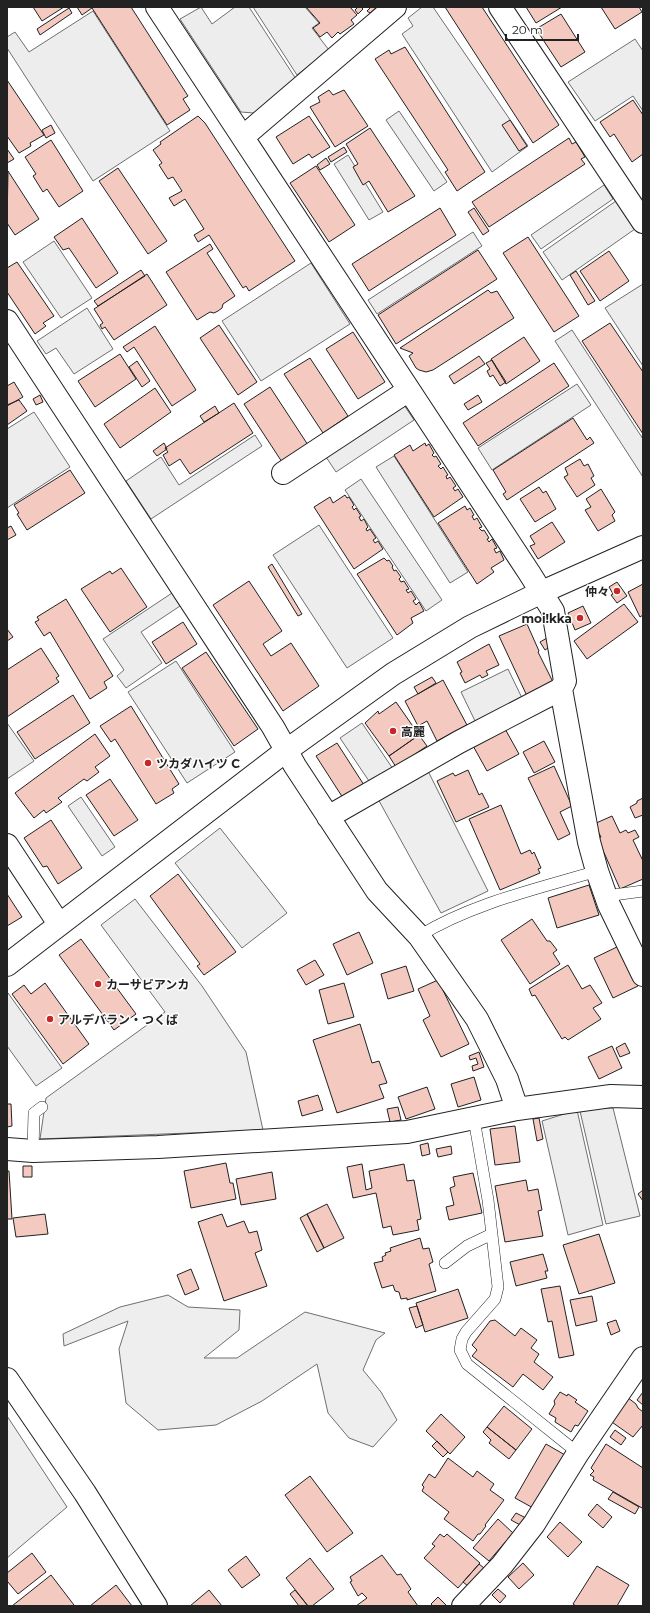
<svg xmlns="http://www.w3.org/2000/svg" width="650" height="1613" font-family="Montserrat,'Noto Sans JP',sans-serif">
  <rect width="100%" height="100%" fill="#fff"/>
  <path fill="#eee" stroke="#6f6f6f" d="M428 771 488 891 441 913 378 799Z
    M135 899 202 986 246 1052 263 1130 40 1139 46 1098 165 1012 101 925Z
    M168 1295 188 1307 240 1310 239 1330 204 1358H237L305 1312 385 1333 376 1340 363 1370 381 1392 397 1420 373 1447 349 1438 328 1413 317 1364 262 1401 216 1425 158 1430 126 1403 119 1349 128 1321 64 1346 63 1334 120 1307Z
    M7 1416 67 1507 7 1558Z"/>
  <path fill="#ededed" stroke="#6f6f6f" d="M201 7 212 24 235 7H249L296 79 254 113 241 112 180 19Z
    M253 7H305L319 23 312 28 329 50 297 75Z
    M422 7H433L528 146 492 172 402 34 413 26 408 18Z
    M93 11 170 131 93 181 7 48V37L15 32 29 52Z
    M635 39 643 51V111L633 96 595 121 568 82Z
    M399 111 447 182 434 191 386 120Z
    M348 155 383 212 369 220 334 164Z
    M604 185 613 199 541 249 531 235Z
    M616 201 635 229 562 280 543 252Z
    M473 232 482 246 377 314 368 300Z
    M54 241 92 298 61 318 23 262Z
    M311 263 350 324 261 381 222 321Z
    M643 284V366L605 308Z
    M87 308 113 349 74 374 56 348 46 354 37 341Z
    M572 330 643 439V477L555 341Z
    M577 384 591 405 492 470 478 448Z
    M404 405 414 420 336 472 326 457Z
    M34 412 70 467 7 508V429Z
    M255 435 262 446 151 519 126 481 161 457 179 485Z
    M394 456 468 572 450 583 376 467Z
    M361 479 442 600 426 611 345 490Z
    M319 525 393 638 347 668 273 555Z
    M172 593 180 606 141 632 162 663 126 688 117 676 124 670 103 639Z
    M176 661 235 752 187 783 128 692Z
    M508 669 523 700 476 723 461 692Z
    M7 723 34 761 7 779Z
    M362 723 393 769 371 784 340 738Z
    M81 797 115 847 102 856 68 806Z
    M220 828 287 913 242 948 175 863Z
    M8 993 62 1068 36 1086 7 1046V994Z
    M604 1108H613L640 1216 606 1224 580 1111Z
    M577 1110 603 1225 568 1235 542 1121Z"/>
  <path fill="#f3c9c0" stroke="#222" d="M33 7H64L42 21Z
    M77 7H131L188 96 183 99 190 110 167 125 92 8 82 15Z
    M306 7H350L357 15 351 20 354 24 340 34 338 32 332 38 327 32 320 37 313 28 320 23Z
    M358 7H361L363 9 358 14 355 10Z
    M371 7 376 8 370 13 367 11Z
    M445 7H482L559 125 533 143Z
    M526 7H562L536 23Z
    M601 7H639L642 12 615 29Z
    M69 8 72 13 40 35 37 29Z
    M561 14 585 52 561 67 536 29Z
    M405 47 485 172 457 191 445 172 448 170 375 59 389 50 391 54Z
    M7 80 44 135 30 143 31 146 19 153 7 136Z
    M329 90 333 95 344 90 368 126 335 147 310 107 320 102 318 97Z
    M633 100 643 115V154L632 162 614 134 610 137 600 122Z
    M198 116 205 123 295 261 249 291 246 286 243 288 209 235 198 242 194 235 204 229 185 199 174 206 169 198 182 191 173 177 168 179 159 165 162 163 153 150 161 144 160 142Z
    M309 116 330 147 312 158 309 154 293 164 276 137Z
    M510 120 527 146 519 151 502 125Z
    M51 125 55 133 46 138 42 130Z
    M370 128 415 196 388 212 369 181 363 185 353 167 358 164 346 144Z
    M569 138 572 144 576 142 585 157 581 159 585 164 489 227 472 202Z
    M51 140 83 191 59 207 47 189 43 192 33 176 36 174 25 157Z
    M344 147 347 152 331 162 328 157Z
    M7 149 14 159 7 163Z
    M326 158 330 164 320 170 317 165Z
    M316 166 355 225 329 242 290 183Z
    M118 168 167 241 148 254 99 181Z
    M8 171 39 219 15 235 7 223Z
    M440 208 456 235 369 291 352 264Z
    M474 208 489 231 483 235 468 212Z
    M82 218 118 273 96 288 69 248 63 250 54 237Z
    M528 237 579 316 554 332 503 253Z
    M210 244 213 249 207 253 235 296 223 304 222 308 218 311 214 313 210 312 197 320 166 272Z
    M478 250 497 279 396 344 378 315Z
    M609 251 629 281 600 301 580 271Z
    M17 262 54 316 43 323 46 326 35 334 7 292V268Z
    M141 270 145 276 98 306 94 301Z
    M576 271 595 301 588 305 570 275Z
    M147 274 167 305 114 340 105 327 102 329 100 325 103 323 94 309Z
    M488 290 491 293 497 291 514 318 433 370 426 372 419 370 416 368 409 356 413 353 400 348Z
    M610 323 643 372V434L582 341Z
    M219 325 257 382 238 395 200 338Z
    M155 326 196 390 172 406 134 347 127 352 123 347Z
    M353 332 385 382 358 399 326 349Z
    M524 337 540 361 506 384 491 359Z
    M120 354 136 379 95 407 78 381Z
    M479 356 485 364 454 384 449 376Z
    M310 358 348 416 323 433 284 374Z
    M492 360 506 382 500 386 493 375 490 377 487 371 490 369 486 363Z
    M137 361 150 381 142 387 129 367Z
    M554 363 569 386 478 446 463 423Z
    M14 382 23 397 7 406V386Z
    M270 387 308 445 282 462 244 404Z
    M155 388 171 412 120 448 104 424Z
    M40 395 43 402 36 405 33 399Z
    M478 395 482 402 468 410 464 404Z
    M19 400 27 411 7 425V405Z
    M234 403 253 433 190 474 180 459 169 466 163 455 168 452 165 448Z
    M215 406 219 413 204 422 200 416Z
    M573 418 587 440 590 437 594 443 507 500 503 494 506 492 493 470Z
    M164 443 167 449 157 456 153 451Z
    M425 443 426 446 429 444 434 453 432 455 434 457 436 456 441 464 438 466 441 469 443 467 448 475 446 476 447 479 450 477 456 486 453 488 455 491 458 489 463 497 434 517 394 455 410 445 413 451Z
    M580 459 584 466 588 464 594 476 591 478 595 485 577 497 564 477 568 475 565 468Z
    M70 470 85 493 27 530 17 514 19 513 14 505Z
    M539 487 543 493 546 491 556 509 535 522 520 499Z
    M601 489 615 512 612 515 615 521 598 531 585 510 591 507 586 499Z
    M345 495 347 498 349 497 354 505 352 507 354 510 356 508 361 516 359 517 361 521 364 519 368 527 366 529 367 531 370 529 376 538 373 540 375 543 378 541 383 549 354 569 314 507 330 497 333 503Z
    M465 506 467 510 470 508 474 515 472 516 474 520 477 518 482 527 479 528 482 531 484 530 489 538 487 539 489 542 492 539 497 548 494 549 496 553 500 551 504 560 491 568 494 572 477 584 438 523Z
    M552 522 565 542 538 559 530 546 535 544 530 536Z
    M11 526 16 535 7 540V528Z
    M384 558 387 561 389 560 393 566 392 567 394 571 396 570 401 577 399 579 401 582 404 581 409 589 406 590 408 593 411 591 416 599 413 601 416 605 419 602 424 611 411 618 413 623 397 635 357 574Z
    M272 564 302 614 298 616 268 567Z
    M121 568 147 607 110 632 81 589 110 571 112 574Z
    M249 581 282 631 263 644 271 656 291 643 319 686 283 711 213 605Z
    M617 582 627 596 617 603 611 595 613 594 609 587Z
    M643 584V615L640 617 628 592Z
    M66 599 113 676 104 682 107 688 90 699 50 632 44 636 35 622 39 620 37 617Z
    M624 604 638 622 587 659 574 641Z
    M583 606 591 623 575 630 568 613Z
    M183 622 197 644 166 664 152 642Z
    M527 624 539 651 538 652 554 684 527 696 499 636Z
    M7 629 13 637 7 641Z
    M547 638 551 646 545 650 540 642Z
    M489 644 499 665 486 671 488 675 482 678 480 675 465 683 460 673 462 672 457 662Z
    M41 648 59 676 56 678 59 682 7 717V670Z
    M206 652 258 729 234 746 182 668Z
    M432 677 436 683 418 694 414 687Z
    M443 680 467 725 437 741 427 721 418 726 405 701Z
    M73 695 90 723 35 759 17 732Z
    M396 702 419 735 389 756 365 723 378 711 379 714Z
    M131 706 179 784 172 789 174 793 156 804 115 739 111 742 100 726Z
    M504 727 519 754 487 771 472 744Z
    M95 734 110 756 95 767 99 772 87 781 84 779 58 798 62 802 46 813 44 810 34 818 15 793Z
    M419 735 427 746 396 767 389 756Z
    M544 741 555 762 534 773 523 752Z
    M337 743 364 785 343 798 316 756Z
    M554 766 572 806 560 812 570 834 558 840 528 778Z
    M468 770 479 795 482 793 489 807 456 822 437 781 453 773 455 776Z
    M110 779 138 820 114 836 86 795Z
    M643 798V815L635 818 630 807 637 803V801Z
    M501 805 521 854 530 850 532 854 534 852 541 868 538 869 540 873 500 890 469 819Z
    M612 816 620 833 626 830 628 833 635 830 639 837 633 840 643 861V879L620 889 598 839 601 837 594 824Z
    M51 820 82 868 58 884 47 866 43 867 24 838Z
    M178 874 236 952 204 975 197 966 200 964 150 896Z
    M589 885 599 915 557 928 548 898Z
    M7 894 22 917 7 926Z
    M532 919 547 941H550L557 950 553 953 560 964 530 984 501 940Z
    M359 932 373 963 347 975 333 944Z
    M81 939 136 1014 114 1030 59 955Z
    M619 946 638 986 613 998 594 958Z
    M315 960 324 975 306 985 297 970Z
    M568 965 582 989 590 985 602 1003 593 1008 601 1019 568 1040 565 1037 562 1039 535 995 532 996 529 989Z
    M406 966 414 991 388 999 381 974Z
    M438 980 469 1044 441 1057 423 1020 430 1016 418 989Z
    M45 983 89 1044 63 1064 12 994 24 985 31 994Z
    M344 983 354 1017 328 1024 319 990Z
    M360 1024 372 1063 379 1061 387 1083 379 1085 384 1098 337 1113 313 1040Z
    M625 1043 630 1053 620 1057 616 1048Z
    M612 1046 622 1068 599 1079 588 1057Z
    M479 1052 484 1067 473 1071 472 1066 478 1064 476 1058 470 1060 469 1056Z
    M474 1077 481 1100 458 1107 451 1084Z
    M427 1087 435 1109 406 1119 398 1097Z
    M318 1095 323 1110 302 1116 298 1101Z
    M7 1104H11L12 1126 7 1127Z
    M398 1107 401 1120 390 1122 387 1109Z
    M539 1118 543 1139 537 1141 533 1119Z
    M515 1126 520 1162 495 1165 490 1129Z
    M428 1143 430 1154 422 1156 420 1145Z
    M451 1146 452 1154 438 1157 436 1149Z
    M226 1163 230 1183H233L236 1199 191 1208 184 1171Z
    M362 1164 366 1190 372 1188 369 1171 404 1164 407 1181 414 1180 421 1219 417 1220 419 1230 393 1235 391 1226 383 1228 376 1193 353 1198 347 1167Z
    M23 1166H32V1177H23Z
    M7 1171H9L12 1219H7Z
    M272 1172 276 1199 241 1205 236 1179Z
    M473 1173 482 1213 449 1220 446 1207 454 1205 450 1188 455 1186 453 1177Z
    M526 1180 528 1191 538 1189 542 1210 538 1211 543 1236 505 1242 495 1186Z
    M643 1190V1201L638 1194Z
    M327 1204 344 1238 324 1248 307 1214Z
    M45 1214 48 1234 16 1237 13 1218Z
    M222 1214 227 1227 244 1221 249 1233 257 1231 262 1250 255 1253 267 1286 224 1301 198 1222Z
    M307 1214 324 1248 317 1252 300 1218Z
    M599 1234 615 1283 579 1294 563 1245Z
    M420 1238 423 1249 429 1248 433 1262 429 1264 436 1291 407 1300V1298L401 1299 399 1292 395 1291 393 1285 382 1288 374 1263 383 1261 382 1257 386 1255 385 1253 391 1251 390 1248Z
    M543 1254 548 1271H545L547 1278 516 1286 510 1262Z
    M191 1269 199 1289 185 1295 177 1275Z
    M560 1286 574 1355 559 1358 552 1321 548 1322 541 1289Z
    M458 1289 468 1318 425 1332 416 1303Z
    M592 1296 597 1321 576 1326 570 1300Z
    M417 1306 423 1325 416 1328 409 1308Z
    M495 1320 515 1336 521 1328 537 1340 531 1348 539 1354 534 1362 553 1377 543 1390 523 1374 513 1387 472 1356 477 1350 472 1345 490 1321Z
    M616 1320 620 1331 611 1335 607 1323Z
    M560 1392 567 1396 568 1394 577 1400 575 1402 588 1411 578 1426 575 1425 571 1432 555 1422 556 1418 549 1414 555 1404 554 1401Z
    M643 1392V1405L637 1400Z
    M627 1397 636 1404 638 1408 643 1412V1425L633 1437 609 1420Z
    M504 1406 532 1429 516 1450 487 1427Z
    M441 1414 465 1437 450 1454 426 1431Z
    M487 1427 516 1450 509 1459 489 1443 491 1440 483 1432Z
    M615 1430 626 1438 621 1445 610 1437Z
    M437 1441 448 1452 443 1457 432 1446Z
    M546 1444 565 1455 535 1509 515 1498Z
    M606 1444 643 1468V1506L642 1508 593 1480 594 1477 590 1475 594 1471 591 1468Z
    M448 1458 473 1477 477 1471 494 1484 490 1490 504 1500 485 1525 486 1526 480 1534H478L473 1541 444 1519 449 1512 422 1491 424 1487 422 1485 429 1474 435 1478Z
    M310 1476 353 1533 327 1552 285 1495Z
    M613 1492 639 1507 635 1514 608 1499Z
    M597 1504 612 1517 603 1528 588 1515Z
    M516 1513 526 1518 522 1526 511 1520Z
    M498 1519 513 1533 489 1561 473 1548Z
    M560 1522 582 1542 568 1557 547 1537Z
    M440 1534 444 1537 447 1534 480 1563 458 1588 424 1558 435 1546 432 1544Z
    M32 1553 46 1572 18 1594 7 1581V1573Z
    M382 1555 397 1575 401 1574 411 1589 408 1592 418 1606H356L367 1598 362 1593 358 1596 350 1582 352 1581 350 1577Z
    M246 1556 260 1575 242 1588 228 1570Z
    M310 1558 334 1589 312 1606H308L286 1578Z
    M523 1563 534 1575 519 1589 508 1577Z
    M479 1564 484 1568 468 1586 463 1582Z
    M597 1566 629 1585 617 1606H576L573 1604Z
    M51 1575 74 1605 72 1606H12Z
    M116 1585 132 1606H90Z
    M498 1589 506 1596 500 1603 492 1595Z
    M209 1590 222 1606H190Z
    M295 1590 308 1606H299L290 1594Z
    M438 1597 446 1605 445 1606H433L431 1604Z"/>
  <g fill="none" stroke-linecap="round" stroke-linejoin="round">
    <g stroke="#222" stroke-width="12">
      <path id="service" d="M606 896 643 891
        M419 936C473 903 537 889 597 871
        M474 1119 488 1200 498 1287 495 1299 466 1332 462 1339 460 1350 467 1364 578 1453
        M33 1151 34 1113 42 1107
        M445 1263 467 1246 492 1234"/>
    </g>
    <g stroke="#222" stroke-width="24">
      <path id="minor" d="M157 7 530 574 553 611 565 681 561 689 589 842 597 871 609 905 643 975
        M500 7 643 222
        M244 136 395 7
        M7 321 273 727 295 766 377 891 419 936 477 1019 507 1079 517 1109
        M283 473 409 390
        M328 817 459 742 561 689
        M7 845 59 924
        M7 1149 33 1151 158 1147 407 1132 517 1109 611 1096 643 1097
        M7 1379 85 1493 156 1606
        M463 1606 502 1565 534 1524 578 1453 643 1358"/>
    </g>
    <g stroke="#222" stroke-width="24">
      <path id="tertiary" d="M7 965 287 750 393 674 470 627 542 592 643 547"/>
    </g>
    <use href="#service" stroke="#fff" stroke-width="11"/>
    <use href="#minor" stroke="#fff" stroke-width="22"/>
    <use href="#tertiary" stroke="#fff" stroke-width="22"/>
  </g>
  <g fill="#c62828" stroke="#fff" stroke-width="1.5">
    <circle cx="617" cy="591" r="4"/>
    <circle cx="580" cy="618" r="4"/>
    <circle cx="393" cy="731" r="4"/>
    <circle cx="148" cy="763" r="4"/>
    <circle cx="98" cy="984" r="4"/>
    <circle cx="50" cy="1019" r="4"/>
  </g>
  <g text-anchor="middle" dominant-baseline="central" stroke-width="3" stroke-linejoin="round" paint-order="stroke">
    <g font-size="12" font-weight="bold" fill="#222" stroke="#fff" text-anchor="start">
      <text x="609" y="591" text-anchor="end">仲々</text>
      <text x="572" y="618" text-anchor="end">moi!kka</text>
      <text x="401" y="731">高麗</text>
      <text x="156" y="763">ツカダハイツ C</text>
      <text x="106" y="984">カーサビアンカ</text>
      <text x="58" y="1019">アルデバラン・つくば</text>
    </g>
  </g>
  <rect width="650" height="1613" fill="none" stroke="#222222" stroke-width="16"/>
  <path d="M506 34v6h72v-6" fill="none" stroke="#222222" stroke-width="2"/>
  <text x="512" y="34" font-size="12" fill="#222222" stroke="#ffffff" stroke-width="3" paint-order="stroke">20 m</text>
</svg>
